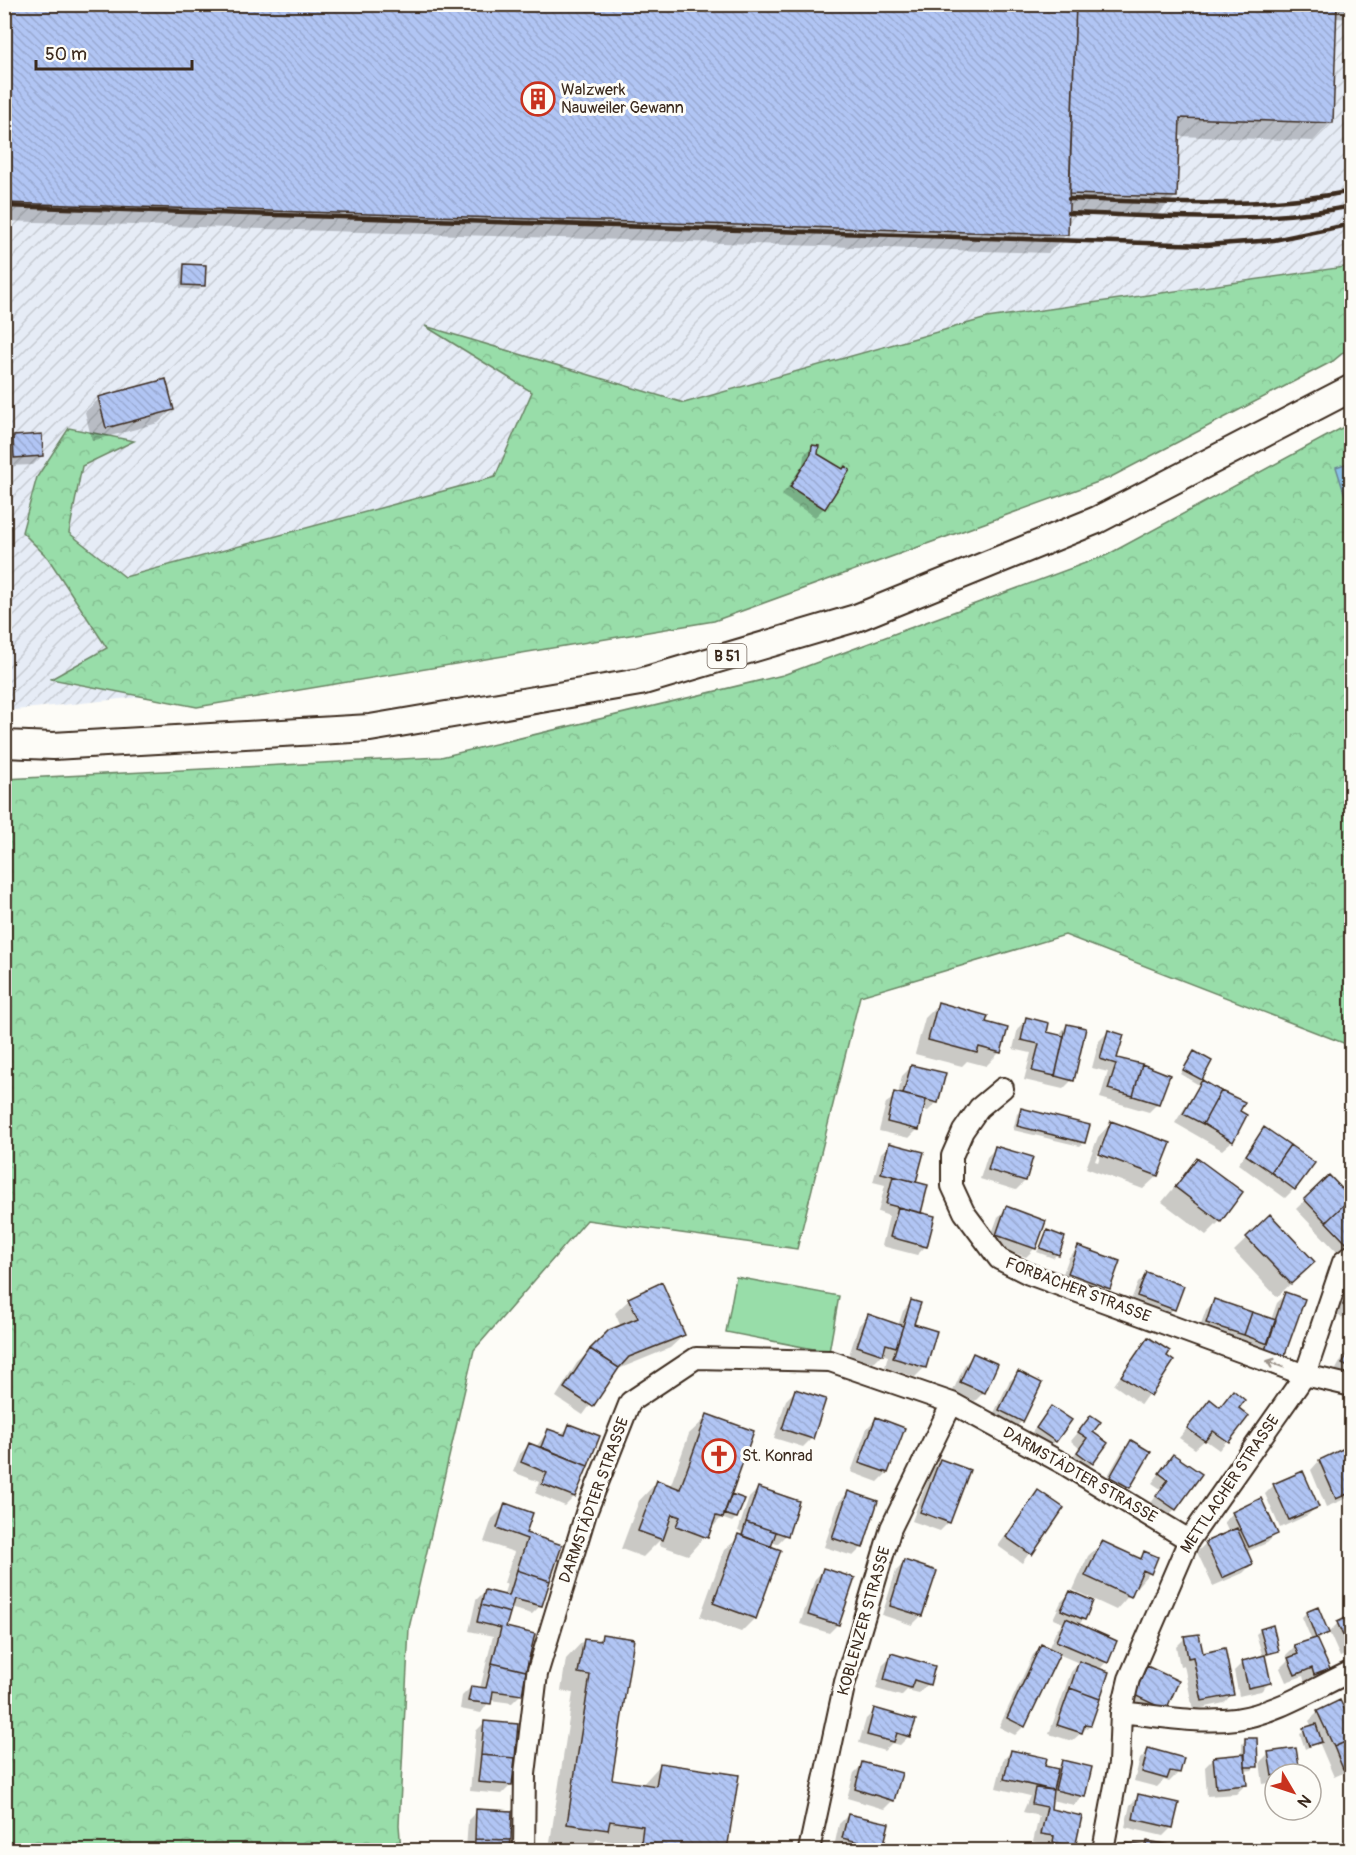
<svg xmlns="http://www.w3.org/2000/svg" width="1356" height="1855" font-family="Pangolin,sans-serif">
  <defs>
    <pattern id="industrial-furrows" width="10" height="10" patternUnits="userSpaceOnUse" patternTransform="scale(1.5)"><rect width="10" height="10" fill="#e6ecf6"/><path d="M-1 1l2-2M0 10L10 0M9 11l2-2" fill="none" stroke="#c6cbd2"/></pattern>
    <pattern id="forest-crowns" width="20" height="18" patternUnits="userSpaceOnUse" patternTransform="scale(1.5)"><rect width="20" height="18" fill="#98dda9"/><path d="M2 6a3 3 0 1 1 6 0M12 15a3 3 0 1 1 6 0" fill="none" stroke="#84be91"/></pattern>
    <pattern id="building-back-hatch" width="6" height="6" patternUnits="userSpaceOnUse" patternTransform="scale(1.5)"><rect width="6" height="6" fill="#b1c5f4"/><path d="M-1 5l2 2M0 0l6 6M5-1l2 2" fill="none" stroke="#99a9d1"/></pattern>
  </defs>
  <rect width="100%" height="100%" fill="#fdfcf7"/>
  <filter id="ink" filterUnits="userSpaceOnUse"><feTurbulence type="fractalNoise" baseFrequency=".0167" numOctaves="2"/><feDisplacementMap in="SourceGraphic" scale="12" xChannelSelector="R" yChannelSelector="G"/><feConvolveMatrix kernelMatrix="1 2 1 2 8 2 1 2 1" color-interpolation-filters="sRGB"/></filter>
  <g filter="url(#ink)">
    <path fill="url(#industrial-furrows)" d="M5 5H1351V351L1109 478 714 621 445 665 5 711 7 417H5Z"/>
    <path fill="url(#forest-crowns)" stroke="#6a8464" stroke-width="1.5" d="M1351 266V346L1333 361 1109 478 714 621 197 707 51 679 107 648 48 558 22 532 37 477 69 428 134 441 82 466 69 533 125 577 495 477 532 392 425 326 684 403 987 318Z
      M1351 423V1046L1065 935 860 996 797 1249 587 1220 474 1350 409 1628 399 1825 401 1850H5V779L441 757 783 675 1107 555Z"/>
    <path fill="#98dda9" stroke="#6a8464" stroke-width="1.5" d="M736 1277 839 1296 829 1352 726 1332Z"/>
    <path fill="#88c0e6" stroke="#698496" stroke-width="1.5" d="M1351 462V504L1348 505 1336 467Z"/>
    <path fill="#0003" fill-rule="evenodd" d="M4 4H1352V19L1335 18 1331 122 1313 141 1178 136 1175 197 1157 215 1067 212 1066 235 1048 253 4 221Z
      M185 266 203 285 199 290 180 288 181 270Z
      M99 399 172 410 158 423 92 441 85 412Z
      M14 437 42 456 33 465 6 466 5 446Z
      M813 446 817 455 843 470H848L824 508 815 517 782 496 803 464 804 455Z
      M939 1004 984 1023 1000 1052 986 1066 967 1061 962 1066 915 1054 925 1018Z
      M1027 1019 1045 1034 1058 1036 1067 1025 1072 1080 1063 1089 1024 1080 1031 1053 1013 1049 1018 1028Z
      M1108 1032 1115 1059 1158 1103 1149 1112 1100 1098 1108 1072 1092 1068 1099 1041Z
      M1194 1053 1210 1061 1200 1081 1243 1102 1237 1112 1245 1115 1231 1142 1222 1150 1175 1123 1199 1085 1180 1074Z
      M911 1067 937 1102 928 1111 922 1110 918 1129 909 1138 879 1131 886 1103 898 1095 902 1076Z
      M1021 1110 1084 1142 1080 1146 1013 1130 1017 1114Z
      M1111 1123 1169 1144 1157 1176 1143 1189 1086 1168 1098 1137ZM1104 1137H1107L1098 1162 1095 1161Z
      M1265 1129 1294 1189 1285 1198 1238 1164Z
      M890 1144 914 1183 926 1246 917 1255 882 1246 889 1216 878 1212 885 1185 873 1182 881 1153Z
      M996 1148 1025 1181 1016 1190 980 1179 987 1157Z
      M1197 1160 1220 1221 1206 1235 1162 1202Z
      M1329 1177 1352 1201V1240L1338 1253 1296 1209Z
      M1007 1208 1035 1248 1026 1257 988 1244 998 1217Z
      M1270 1216 1313 1262 1277 1297 1234 1251Z
      M1048 1232 1057 1254 1053 1258 1037 1252Z
      M1078 1248 1108 1288 1099 1297 1060 1282 1069 1257Z
      M1147 1274 1173 1309 1164 1318 1129 1305 1138 1283Z
      M662 1284 684 1335 670 1348 616 1370 583 1415 556 1397 577 1363 610 1332 621 1327 615 1313 629 1300Z
      M1352 1285V1323L1335 1314Z
      M1286 1294 1283 1356 1198 1332 1206 1310 1215 1301 1271 1320 1277 1303Z
      M912 1302V1325L935 1332 924 1368 915 1377 885 1367 888 1356 882 1354 873 1363 849 1355 859 1325 868 1316 898 1326 903 1311Z
      M1148 1339 1172 1361 1141 1404 1114 1385Z
      M1352 1340V1382L1334 1373Z
      M974 1355 984 1392 975 1401 953 1391 965 1364Z
      M1018 1373 1022 1421 1013 1430 991 1419 1009 1382Z
      M795 1391 812 1438 803 1447 774 1438 786 1400Z
      M1233 1392 1237 1408 1247 1416 1219 1450 1205 1440 1195 1449 1179 1438 1210 1401 1219 1408Z
      M1052 1408 1055 1441 1046 1450 1028 1437Z
      M708 1416 736 1518 732 1522 721 1518 688 1555 659 1545 660 1540 643 1557 621 1549 639 1501 657 1482 670 1487 689 1434Z
      M1091 1417 1092 1463 1083 1472 1069 1462 1079 1448 1071 1441Z
      M876 1419 887 1473 878 1482 851 1472 867 1428Z
      M570 1426 598 1437 574 1497 565 1506 535 1493 539 1482 513 1472 520 1454 529 1445 536 1447 549 1430 560 1435Z
      M1131 1442 1149 1453 1129 1487 1120 1496 1102 1486 1122 1451Z
      M1349 1448 1352 1455V1496L1326 1507 1311 1470 1319 1461Z
      M1173 1456 1175 1509 1166 1518 1149 1506 1161 1489 1152 1483Z
      M941 1460 949 1522 940 1531 912 1521 932 1469Z
      M1274 1485 1317 1506 1308 1515 1280 1528 1265 1494Z
      M758 1489 786 1535 777 1544 771 1542 755 1618 741 1632 700 1617 724 1550 740 1537 741 1532 738 1531 749 1498Z
      M1038 1492 1062 1508 1022 1563 998 1546Z
      M848 1493 862 1547 853 1556 824 1547 839 1502Z
      M506 1505 524 1534 560 1546 541 1605 532 1614 509 1608 504 1628 521 1694 512 1703 490 1700 481 1713 460 1709 462 1696 471 1687 480 1689 493 1636 469 1631 476 1600 485 1591 503 1596 507 1584 504 1583 514 1552 484 1542 492 1519Z
      M1233 1513 1276 1534 1267 1543 1246 1552 1252 1564 1243 1573 1213 1586 1197 1552 1206 1543 1229 1533 1224 1522Z
      M1102 1543 1138 1559 1145 1553 1149 1573 1116 1610 1073 1590 1088 1556Z
      M905 1562 921 1616 912 1625 882 1615 896 1571Z
      M824 1570 838 1624 829 1633 800 1624 815 1579Z
      M1070 1593 1084 1619 1078 1625 1115 1642 1106 1662 1099 1670 1090 1725 1072 1741 1049 1734 1071 1672 1079 1663 1058 1654 1024 1726 1015 1735 999 1727 1033 1655 1042 1646 1048 1649 1057 1629 1063 1623 1053 1619 1061 1602Z
      M1306 1613 1327 1633 1316 1640 1328 1668 1319 1677 1305 1683 1303 1676 1286 1682 1280 1668 1288 1660 1286 1655 1295 1646 1312 1641 1302 1617Z
      M1352 1617V1652L1340 1657 1329 1632 1338 1623Z
      M1261 1630 1278 1650 1264 1657 1270 1682 1261 1691 1239 1696 1234 1671 1243 1662 1263 1657 1256 1634Z
      M602 1636 610 1780 642 1785 661 1764 737 1776 725 1850H625L626 1844 597 1839 589 1848 550 1842 573 1693 561 1691 566 1659 584 1640 596 1642Z
      M1185 1638 1232 1694 1224 1703 1193 1710 1184 1665 1180 1666 1176 1647Z
      M892 1655 928 1684 919 1693 907 1690 901 1696 876 1689 883 1664Z
      M1147 1668 1177 1682 1156 1718 1126 1704 1138 1677Z
      M1352 1698V1719L1345 1704Z
      M875 1710 909 1736 900 1745 892 1743 884 1751 859 1743 866 1719Z
      M1318 1712 1352 1729V1769L1334 1777 1319 1742 1305 1749 1300 1734 1312 1727 1309 1721Z
      M485 1722 511 1785 502 1794 470 1791 476 1731Z
      M1246 1740 1256 1766 1252 1770 1244 1771 1245 1785 1236 1794 1207 1796 1205 1767 1214 1758 1242 1756V1744Z
      M1149 1750 1178 1773 1169 1782 1164 1780 1157 1787 1134 1781 1140 1759ZM1162 1770H1174V1773Z
      M1012 1751 1055 1770 1063 1762 1083 1796 1074 1805 1051 1800 1049 1811 1074 1847 1070 1850H1045L1046 1845 1033 1842 1039 1816 1023 1812 1030 1796 996 1788 1003 1760Z
      M1269 1753 1298 1771 1295 1774H1275V1782L1263 1784 1260 1762Z
      M863 1764 893 1800 884 1809 847 1798 854 1773Z
      M1139 1796 1172 1827 1163 1836 1125 1827 1130 1805Z
      M477 1811 511 1812 509 1850H466L468 1820Z
      M848 1815 882 1847 879 1850H848L834 1847 839 1824Z
      M1148 1843 1176 1848 1175 1850H1119L1125 1844 1144 1847Z"/>
    <path fill="url(#building-back-hatch)" stroke="#3b2a1e" stroke-width="1.5" d="M4 4H1076L1068 235 4 203Z
      M1076 4H1337L1333 123 1180 118 1177 197 1069 194Z
      M184 264 206 265 205 286 183 285Z
      M166 379 174 410 106 428 98 397Z
      M42 434 43 456 14 458 13 436Z
      M812 445 819 446 818 454 843 469 845 466 850 470 825 509 790 487 811 454Z
      M938 1002 988 1016 986 1022 1008 1028 1001 1053 979 1047 977 1053 928 1040Z
      M1026 1017 1049 1023 1047 1032 1064 1036 1055 1076 1032 1071 1039 1044 1021 1040Z
      M1067 1024 1086 1028 1074 1081 1055 1076Z
      M1108 1030 1124 1035 1117 1058 1142 1064 1133 1096 1108 1089 1116 1064 1100 1059Z
      M1194 1051 1212 1061 1202 1080 1183 1070Z
      M1142 1064 1170 1075 1159 1104 1133 1096Z
      M911 1065 946 1073 938 1103 903 1094Z
      M1202 1080 1221 1091 1203 1124 1183 1114Z
      M1221 1091 1245 1102 1240 1111 1247 1115 1233 1142 1203 1124Z
      M894 1092 926 1100 919 1130 887 1122Z
      M1021 1108 1090 1125 1085 1143 1017 1126Z
      M1111 1121 1171 1143 1158 1176 1099 1154Z
      M1264 1127 1290 1145 1271 1172 1246 1155Z
      M889 1143 924 1152 916 1182 881 1173Z
      M1290 1145 1315 1163 1295 1190 1271 1172Z
      M995 1146 1033 1157 1026 1181 988 1170Z
      M1197 1158 1243 1192 1221 1222 1175 1187Z
      M1329 1175 1351 1198 1326 1222 1304 1199Z
      M893 1176 928 1185 921 1213 886 1204Z
      M1351 1198 1352 1242 1348 1245 1326 1222Z
      M1006 1206 1046 1221 1036 1249 996 1235Z
      M898 1207 935 1216 927 1247 890 1237Z
      M1270 1214 1315 1262 1291 1284 1246 1237Z
      M1047 1230 1065 1237 1059 1255 1040 1248Z
      M1078 1246 1120 1261 1110 1289 1068 1273Z
      M1146 1272 1184 1286 1175 1310 1137 1296Z
      M662 1282 685 1335 629 1357 619 1368 590 1349 609 1330 638 1318 628 1298Z
      M1352 1289V1310L1343 1305Z
      M1285 1292 1305 1299 1284 1357 1265 1350Z
      M1214 1299 1252 1312 1244 1335 1206 1323Z
      M911 1300 921 1303 914 1324 937 1331 926 1368 893 1358Z
      M1252 1312 1276 1320 1268 1344 1244 1335Z
      M868 1314 903 1326 896 1347 886 1344 883 1355 857 1346Z
      M1148 1337 1170 1351 1167 1356 1174 1361 1151 1396 1121 1376Z
      M1352 1346V1369L1342 1364Z
      M590 1349 619 1368 593 1407 564 1388Z
      M973 1353 998 1364 985 1393 960 1382Z
      M1018 1371 1042 1383 1023 1422 999 1410Z
      M795 1389 826 1399 813 1439 782 1429Z
      M1233 1390 1245 1400 1239 1408 1249 1416 1229 1442 1213 1431 1205 1441 1187 1428 1210 1399 1220 1407Z
      M1051 1406 1072 1420 1056 1442 1036 1428Z
      M707 1414 754 1431 723 1518 716 1516 708 1538 676 1526 680 1517 672 1514 663 1540 638 1531 657 1480 680 1489Z
      M1091 1415 1101 1422 1093 1432 1108 1443 1093 1464 1077 1452 1087 1438 1078 1432Z
      M876 1417 905 1428 888 1473 859 1463Z
      M569 1424 600 1436 588 1466 541 1447 548 1429 565 1435Z
      M1131 1440 1151 1452 1130 1488 1110 1477Z
      M529 1443 588 1466 575 1497 542 1484 547 1473 521 1462Z
      M1349 1446 1352 1492 1336 1499 1319 1460Z
      M1173 1454 1202 1474 1176 1510 1156 1496 1168 1480 1159 1473Z
      M940 1459 970 1470 950 1523 920 1512Z
      M1303 1471 1319 1507 1289 1520 1273 1484Z
      M758 1487 799 1501 788 1536 746 1522Z
      M1038 1490 1064 1508 1032 1555 1006 1537Z
      M848 1491 878 1501 863 1548 832 1538Z
      M731 1494 745 1499 737 1518 724 1514Z
      M1261 1498 1278 1534 1249 1547 1232 1512Z
      M505 1503 533 1513 526 1533 562 1545 550 1581 517 1570 527 1539 497 1528Z
      M746 1522 776 1532 771 1547 742 1536Z
      M1237 1528 1253 1564 1222 1578 1205 1542Z
      M738 1534 781 1550 756 1619 713 1603Z
      M1102 1541 1141 1559 1144 1551 1158 1557 1151 1574 1143 1570 1131 1597 1085 1576Z
      M904 1560 937 1571 922 1616 890 1606Z
      M823 1568 855 1578 839 1625 808 1615Z
      M517 1570 550 1581 542 1606 514 1599 510 1613 481 1605 485 1590 509 1596Z
      M1070 1591 1093 1601 1085 1620 1061 1610Z
      M481 1605 510 1613 506 1627 535 1634 526 1671 492 1663 501 1628 477 1622Z
      M1318 1607 1329 1633 1316 1638 1306 1612Z
      M1352 1615V1648L1349 1649 1337 1622Z
      M1066 1618 1117 1641 1108 1663 1056 1641Z
      M1273 1625 1279 1651 1267 1654 1260 1629Z
      M602 1634 634 1639 612 1779 656 1786 660 1763 739 1775 727 1850H690L641 1843 643 1826 610 1821 608 1830 567 1824 590 1675 578 1673 584 1639 601 1641Z
      M1199 1634 1203 1653 1225 1648 1234 1695 1202 1701 1193 1657 1188 1658 1184 1636Z
      M1316 1638 1330 1669 1314 1675 1312 1668 1295 1675 1288 1658 1298 1654 1294 1645Z
      M1041 1644 1060 1653 1025 1727 1007 1718Z
      M891 1653 935 1666 930 1685 914 1680 911 1688 884 1680Z
      M1265 1655 1271 1683 1248 1688 1242 1661Z
      M1079 1661 1109 1672 1100 1699 1070 1688Z
      M492 1663 526 1671 522 1695 493 1691 491 1704 468 1701 471 1686 486 1688Z
      M1147 1666 1179 1681 1166 1710 1134 1695Z
      M1070 1688 1100 1699 1091 1725 1085 1724 1082 1733 1057 1725Z
      M1340 1700 1352 1725V1739L1334 1747 1317 1711Z
      M874 1708 916 1720 910 1737 897 1733 894 1742 867 1735Z
      M484 1721 518 1724 515 1758 481 1755Z
      M1316 1724 1322 1742 1309 1746 1303 1728Z
      M1245 1738H1257L1258 1767H1245Z
      M1352 1739V1765L1343 1769 1334 1747Z
      M1148 1748 1184 1758 1180 1773 1170 1771 1167 1779 1142 1772Z
      M1296 1748 1300 1772 1272 1776 1268 1752Z
      M1011 1750 1047 1758 1045 1766 1058 1769 1053 1790 1004 1779Z
      M1244 1754 1247 1785 1216 1788 1213 1757Z
      M481 1755 515 1758 512 1785 478 1782Z
      M1062 1760 1092 1767 1085 1797 1055 1790Z
      M862 1762 902 1773 894 1801 855 1789Z
      M1035 1788 1053 1790 1051 1809 1082 1816 1075 1848 1053 1842 1054 1836 1041 1834 1047 1807 1032 1804Z
      M1138 1794 1179 1803 1173 1828 1133 1819Z
      M476 1809 512 1811 511 1840 475 1839Z
      M848 1814 889 1823 883 1848 842 1838Z
      M475 1839 511 1840 510 1850H474Z
      M1147 1841 1177 1846V1850H1124L1125 1843 1146 1846Z"/>
    <g fill="none" stroke-linecap="round" stroke-linejoin="round">
      <g stroke="#3b2a1e" stroke-width="24">
        <path id="minor" d="M1003 1088 979 1108 963 1131 952 1156V1186L964 1212 999 1259 1029 1274 1305 1375 1352 1386
          M1121 1712C1158 1716 1199 1724 1236 1719 1277 1713 1315 1688 1352 1671
          M524 1850 525 1774 537 1674 586 1513 630 1402 696 1358 830 1361 952 1403 1064 1464 1189 1540
          M809 1850 845 1682 891 1528 952 1403
          M1103 1850 1119 1764 1121 1712 1129 1679 1189 1540 1305 1375 1343 1262 1352 1255"/>
      </g>
      <g stroke="#3b2a1e" stroke-width="30">
        <path id="major" d="M4 744 53 746 370 728 640 682 856 618 1097 520 1352 388"/>
      </g>
      <use href="#minor" stroke="#fdfcf7" stroke-width="20"/>
      <use href="#major" stroke="#fdfcf7" stroke-width="26"/>
      <path stroke="#3b2a1e" stroke-width="4.5" d="M1069 199C1164 202 1257 210 1352 191
        M4 206 1206 245 1274 240 1352 224
        M1068 213C1163 216 1258 225 1352 206"/>
    </g>
    <defs><path id="oneway-shaft" d="M-6 0H5M1.5-3L5.5 0L1.5 3" fill="none" stroke-width="1.6" stroke-linecap="round" stroke-linejoin="round" transform="scale(1.5)"/></defs>
    <use stroke="#9c938a" href="#oneway-shaft" transform="translate(1275 1364) rotate(-160)"/>
  </g>
  <defs>
    <g id="building-ring" transform="scale(1.725)"><circle r="9.5" fill="#fdfcf7" stroke="#c8321e" stroke-width="1.5"/><path d="M-4-6H4V6H1V3H-1V6H-4ZM-2.5-4.3h1.7v1.8h-1.7ZM.8-4.3h1.7v1.8H.8ZM-2.5-1h1.7V.8h-1.7ZM.8-1h1.7V.8H.8Z" fill="#c8321e"/></g>
    <g id="church-ring" transform="scale(1.725)"><circle r="9.5" fill="#fdfcf7" stroke="#c8321e" stroke-width="1.5"/><path d="M-1.2-6h2.4v3.5h3.3v2.4h-3.3V6h-2.4V-.1h-3.3v-2.4h3.3Z" fill="#c8321e"/></g>
  </defs>
  <g fill-rule="evenodd">
    <use href="#building-ring" x="538" y="99"/>
    <use href="#church-ring" x="719" y="1456"/>
  </g>
  <g text-anchor="middle" dominant-baseline="central" stroke-width="6" stroke-linejoin="round" paint-order="stroke">
    <rect fill="#fdfcf7" stroke="#75695f" stroke-width="1.5" x="707.5" y="644" width="39" height="24" rx="4.5"/>
    <g font-size="15" font-weight="bold" fill="#3b2a1e">
      <text x="727" y="656">B 51</text>
    </g>
    <g font-size="16" fill="#3b2a1e" stroke="#fdfcf7" text-anchor="start">
      <text x="561" y="90">Walzwerk<tspan x="561" dy="18">Nauweiler Gewann</tspan></text>
      <text x="742" y="1456">St. Konrad</text>
    </g>
    <g font-size="16" fill="#3b2a1e" stroke="#fdfcf7">
      <text transform="translate(1078 1290) rotate(21)">FORBACHER STRASSE</text>
      <text transform="translate(1080 1475) rotate(30)">DARMSTÄDTER STRASSE</text>
      <text transform="translate(1230 1484) rotate(-56)">METTLACHER STRASSE</text>
      <text transform="translate(594 1500) rotate(-70)">DARMSTÄDTER STRASSE</text>
      <text transform="translate(864 1621) rotate(-74)">KOBLENZER STRASSE</text>
    </g>
  </g>
  <rect width="1356" height="1855" fill="none" stroke="#fdfcf7" stroke-width="24"/>
  <rect x="12" y="12" width="1332" height="1831" fill="none" stroke="#3b2a1e" stroke-width="2" filter="url(#ink)"/>
  <g transform="translate(1293 1792) rotate(129)"><circle r="28" fill="#fdfcf7" stroke="#afa8a0" stroke-width="1.5"/>
  <path d="M0-4.5L10 22L0 15L-10 22Z" fill="#c8321e"/>
  <text y="-9" font-size="16" font-weight="bold" text-anchor="middle" fill="#3b2a1e">N</text>
  </g>
  <path d="M36 60v9h156v-9" fill="none" stroke="#3b2a1e" stroke-width="3"/>
  <text x="45" y="60" font-size="18" fill="#3b2a1e" stroke="#fdfcf7" stroke-width="4.5" paint-order="stroke">50 m</text>
</svg>
